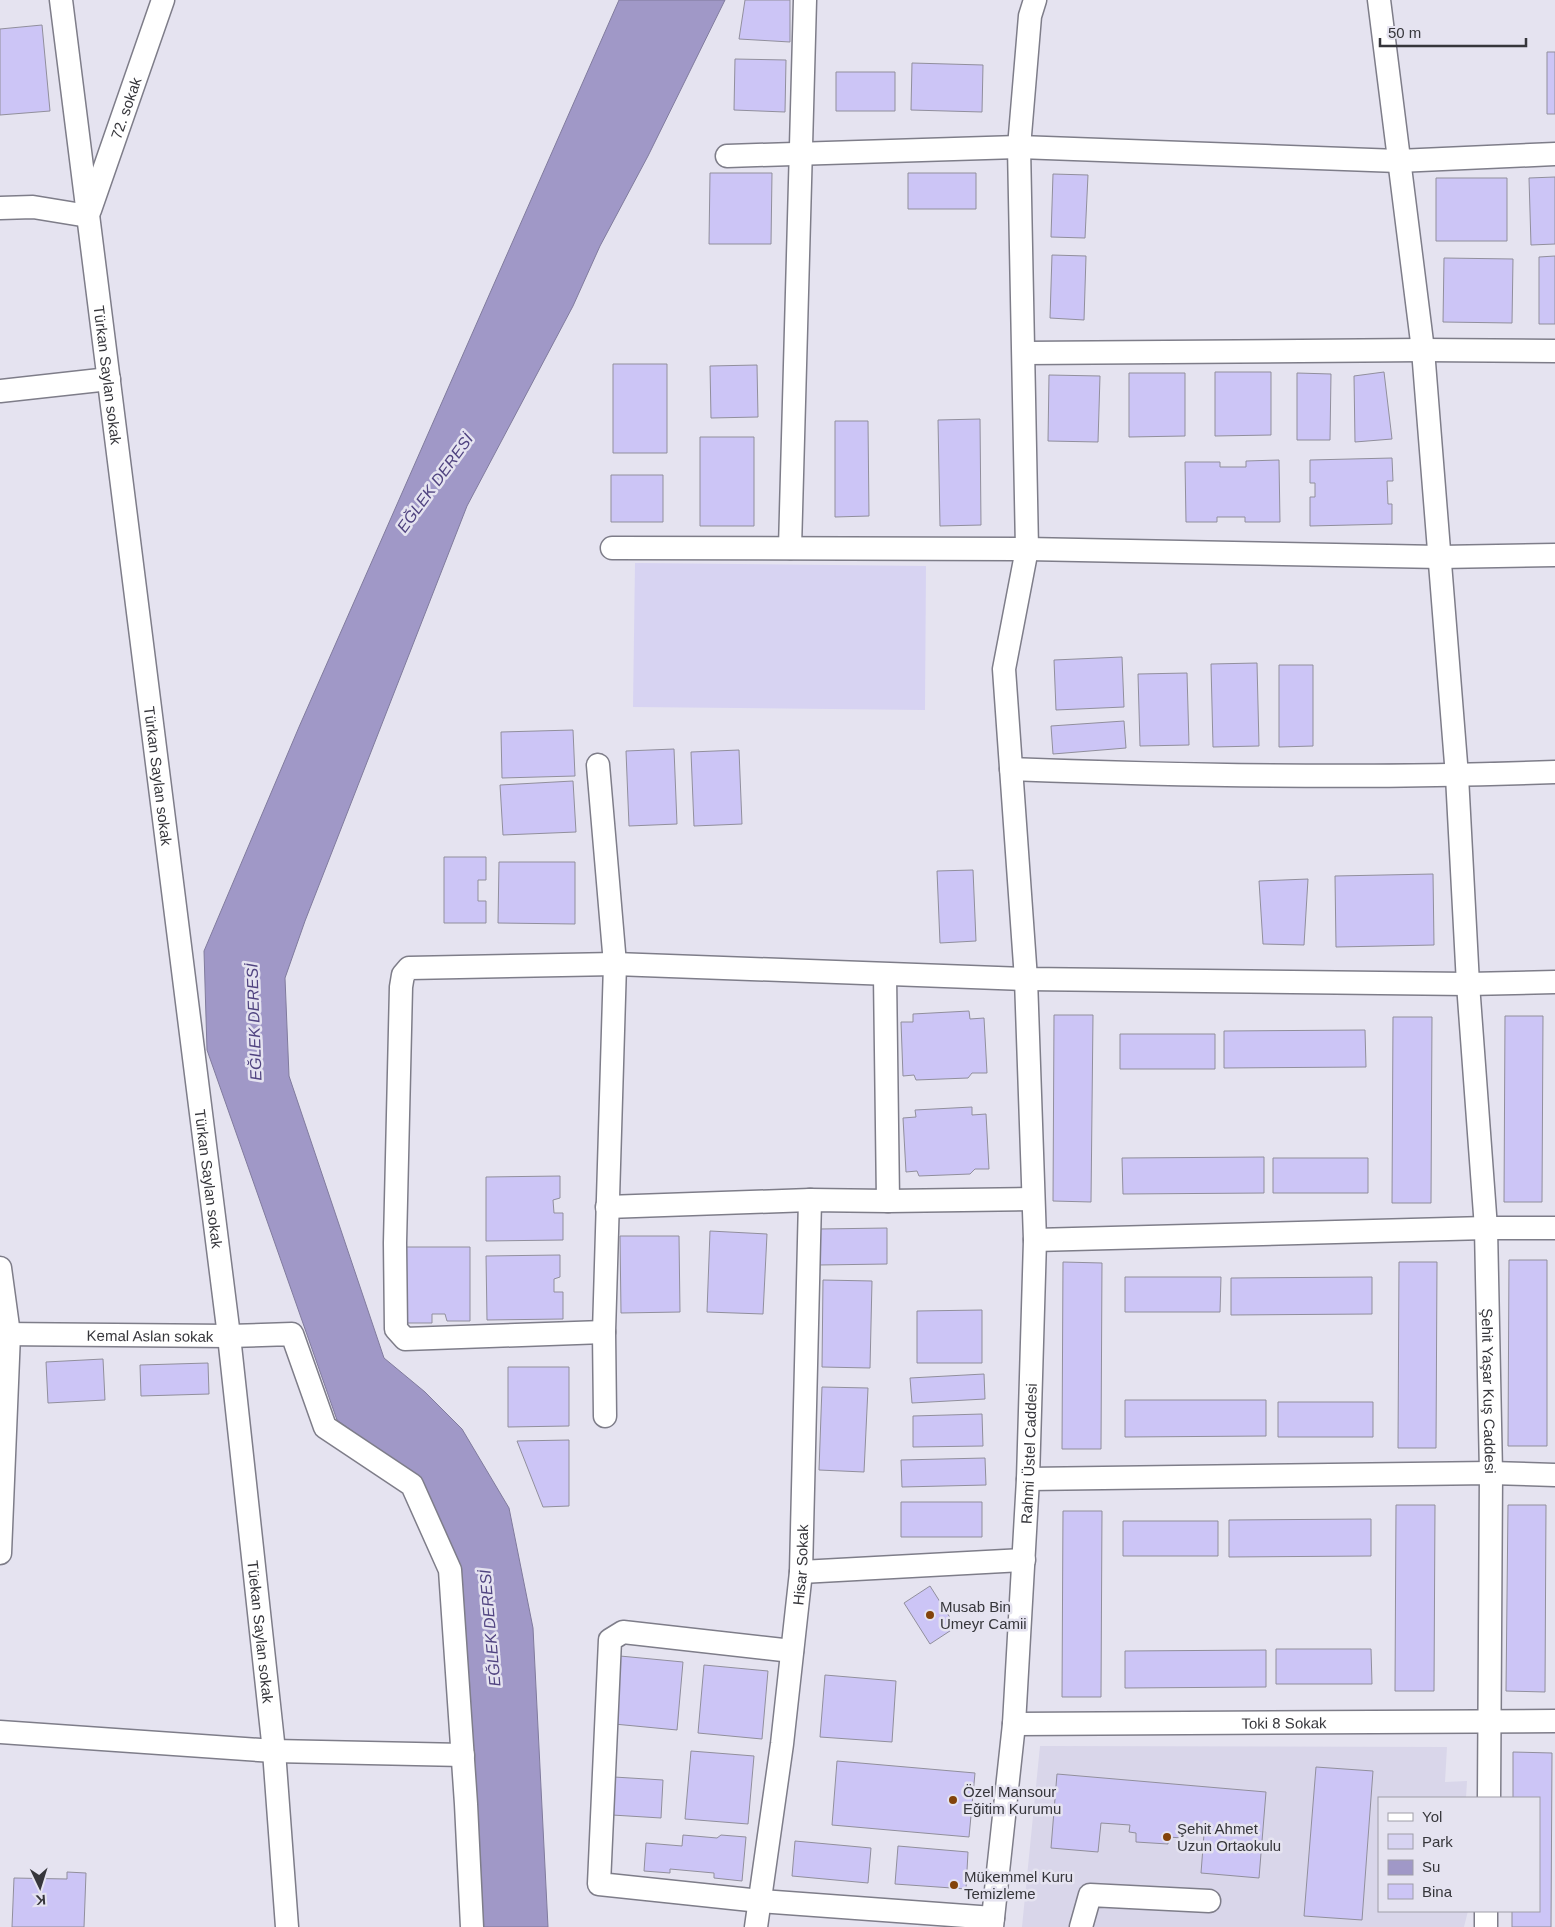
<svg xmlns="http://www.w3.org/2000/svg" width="1555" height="1927" font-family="Arial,sans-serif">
  <rect width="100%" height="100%" fill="#e5e3f0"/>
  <path fill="#d9d6ea" d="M1040 1746 1447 1747 1445 1782 1467 1781 1466 1798H1379V1911H1468L1464 1927H1022Z"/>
  <path fill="#d7d3f2" d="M635 563 926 566 925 710 633 707Z"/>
  <path fill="#a098c7" stroke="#807b9d" d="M619 0H725L648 156 600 246 573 306 467 506 305 921 285 978 289 1076 384 1358 425 1392 462 1429 509 1508 533 1628 548 1927H480L466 1670 455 1553 419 1479 337 1420 207 1050 204 951 299 727Z"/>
  <path fill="#ccc5f6" stroke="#918f9c" d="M745 0H790V42L739 39Z
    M42 25 50 111 0 115V29Z
    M1547 52H1555V114H1547Z
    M735 59 786 60 785 112 734 110Z
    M912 63 983 65 982 112 911 110Z
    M836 72H895V111H836Z
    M710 173H772L771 244H709Z
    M908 173H976V209H908Z
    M1053 174 1088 175 1085 238 1051 237Z
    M1555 177V244L1531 245 1529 178Z
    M1436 178H1507V241H1436Z
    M1052 255 1086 256 1084 320 1050 318Z
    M1555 256V324H1539V257Z
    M1444 258 1513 259 1512 323 1443 322Z
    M613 364H667V453H613Z
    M757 365 758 417 711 418 710 366Z
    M1215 372H1271V435L1215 436Z
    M1384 372 1392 439 1355 442 1354 376Z
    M1129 373H1185V436L1129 437Z
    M1297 373 1331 374 1330 440H1297Z
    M1049 375 1100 376 1098 442 1048 441Z
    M980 419 981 525 940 526 938 420Z
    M835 421H868L869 516 835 517Z
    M700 437H754V526H700Z
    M1392 458 1393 481H1387L1388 504H1392V524L1310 526V497H1315V483H1310V460Z
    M1279 460 1280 522H1245V517H1217V522H1186L1185 462H1220V467H1246V461Z
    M611 475H663V522H611Z
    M1122 657 1124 707 1056 710 1054 660Z
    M1257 663 1259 746 1213 747 1211 664Z
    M1279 665H1313V746L1279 747Z
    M1187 673 1189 745 1140 746 1138 674Z
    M1124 721 1126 748 1053 754 1051 726Z
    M573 730 575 776 502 778 501 732Z
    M674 749 677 824 629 826 626 751Z
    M739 750 742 824 694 826 691 752Z
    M573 781 576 832 503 835 500 785Z
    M444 857H486V880H478V901H486V923H444Z
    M499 862H575V924L498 923Z
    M973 870 976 941 940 943 937 871Z
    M1433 874 1434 945 1336 947 1335 876Z
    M1308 879 1304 945 1263 944 1259 881Z
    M969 1011 970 1019 984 1018 987 1073H972L968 1078 916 1080 914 1075 903 1076 901 1022H913V1014Z
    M1054 1015H1093L1091 1202 1053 1201Z
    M1505 1016H1543L1542 1202H1504Z
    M1393 1017H1432L1431 1203H1392Z
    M1365 1030 1366 1067 1224 1068V1031Z
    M1120 1034H1215V1069H1120Z
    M972 1107V1115L986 1114 989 1169H975L970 1174 919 1176 917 1171 906 1172 903 1118 916 1117 915 1110Z
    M1264 1157V1193L1123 1194 1122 1158Z
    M1273 1158H1368V1193H1273Z
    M560 1176V1198L553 1200 554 1213H563V1240L486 1241V1177Z
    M887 1228V1264L819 1265V1229Z
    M710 1231 767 1234 763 1314 707 1312Z
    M620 1236H679L680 1312 621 1313Z
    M406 1247H470V1321H447L445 1314H432V1323H405Z
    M560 1255V1277L554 1279V1292H563V1319L487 1320 486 1256Z
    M1509 1260H1547V1446H1508Z
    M1063 1262 1102 1263 1101 1449H1062Z
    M1399 1262H1437L1436 1448H1398Z
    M1125 1277H1221L1220 1312H1125Z
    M1372 1277V1314L1231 1315V1278Z
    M823 1280 872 1281 870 1368 822 1367Z
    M982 1310V1363H917V1311Z
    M103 1359 105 1400 48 1403 46 1362Z
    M208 1363 209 1394 141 1396 140 1365Z
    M508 1367H569V1426L508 1427Z
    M984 1374 985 1399 912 1403 910 1378Z
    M822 1387 868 1388 864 1472 819 1470Z
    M1125 1400H1266V1436L1125 1437Z
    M1278 1402H1373V1437H1278Z
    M982 1414 983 1446 913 1447V1416Z
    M569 1440V1506L543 1507 517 1441Z
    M985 1458 986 1485 902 1487 901 1460Z
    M901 1502H982V1537H901Z
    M1396 1505H1435L1434 1691H1395Z
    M1508 1505H1546L1545 1692 1506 1691Z
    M1063 1511H1102L1101 1697H1062Z
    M1371 1519V1556L1229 1557V1520Z
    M1123 1521H1218V1556H1123Z
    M930 1586 956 1627 930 1644 904 1603Z
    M1276 1649H1371L1372 1684H1276Z
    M1266 1650V1687L1125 1688V1651Z
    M620 1656 683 1662 677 1730 614 1724Z
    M704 1665 768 1671 762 1739 698 1733Z
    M825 1675 896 1681 892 1742 820 1737Z
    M691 1751 754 1756 748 1824 685 1819Z
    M1513 1752 1552 1753 1551 1927H1512V1911H1539V1798H1513Z
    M837 1761 975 1773 969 1837 832 1825Z
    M1316 1767 1373 1771 1362 1920 1304 1916Z
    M1057 1774 1266 1792 1259 1878 1201 1873 1204 1834 1184 1833 1183 1838 1168 1837V1844L1136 1842V1833L1129 1832 1130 1825 1101 1823 1098 1852 1051 1848Z
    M614 1777 663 1780 661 1818 612 1815Z
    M683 1835 717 1838 721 1835 746 1837 742 1881 714 1878V1873L670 1869V1873L644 1871 646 1843 682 1846Z
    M795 1841 871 1848 868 1883 792 1876Z
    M898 1846 968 1852 966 1889 895 1884Z
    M67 1872 86 1873 84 1927H12L14 1878 67 1879Z"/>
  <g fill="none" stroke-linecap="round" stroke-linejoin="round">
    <g stroke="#7e7d89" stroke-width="25">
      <g id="minor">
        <path id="s1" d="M61 0 229 1336 274 1751 287 1927"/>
        <path id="s2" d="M1379 0 1423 350 1457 776 1468 984 1486 1228 1491 1473 1489 1798"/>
        <path d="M727 156 1019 147 1398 161 1555 154"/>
        <path d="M0 208 33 207 88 216"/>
        <path id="s3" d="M90 210 163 0"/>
        <path d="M1024 353 1423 350 1555 351"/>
        <path d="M0 391 109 379"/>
        <path d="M612 548 1027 549 1440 557 1555 555"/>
        <path d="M790 548 805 0"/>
        <path d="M598 765 615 964 604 1332 605 1416"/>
        <path d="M1011 769C1192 776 1374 779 1555 772"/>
        <path d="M885 975 888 1201"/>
        <path d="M607 1207 810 1200 888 1201 1033 1199"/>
        <path d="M1035 1240 1486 1228H1555"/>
        <path d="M0 1268 9 1334 0 1553"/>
        <path d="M604 1332 405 1339 396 1329 395 1243 401 987 403 975 409 968 615 964 1026 979 1468 984 1555 982"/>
        <path id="s4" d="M0 1334 229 1336 292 1334 325 1427 412 1485 450 1570 466 1804 472 1927"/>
        <path d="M1028 1479 1491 1473 1555 1475"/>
        <path d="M801 1572 1024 1560"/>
        <path d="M792 1651 623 1632 610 1640 599 1884 760 1901 993 1918"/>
        <path id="s5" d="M1014 1724 1555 1721"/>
        <path d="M0 1732 274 1751 463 1755"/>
        <path id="s6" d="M756 1927 782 1744 801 1572 810 1200"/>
        <path id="s7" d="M992 1927 1014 1724 1028 1479 1035 1240 1026 979 1004 669 1027 549 1019 147 1030 16 1035 0"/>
        <path d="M1081 1927 1090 1895 1209 1901"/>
        <path d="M1486 1927V1911"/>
      </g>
    </g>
    <use href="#minor" stroke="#fff" stroke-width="22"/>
  </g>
  <g fill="#83430a" stroke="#e5e3f0" stroke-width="2">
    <circle cx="930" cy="1615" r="5"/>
    <circle cx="953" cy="1800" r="5"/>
    <circle cx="1167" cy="1837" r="5"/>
    <circle cx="954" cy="1885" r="5"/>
  </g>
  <g text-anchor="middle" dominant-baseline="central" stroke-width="5" stroke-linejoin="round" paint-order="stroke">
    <g font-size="15" fill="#36363b" stroke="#e5e3f0">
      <text stroke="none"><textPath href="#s3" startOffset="108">72. sokak</textPath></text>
      <text stroke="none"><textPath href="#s1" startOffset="378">Türkan Saylan sokak</textPath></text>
      <text stroke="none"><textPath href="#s1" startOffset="782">Türkan Saylan sokak</textPath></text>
      <text stroke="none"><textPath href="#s1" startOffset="1188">Türkan Saylan sokak</textPath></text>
      <text stroke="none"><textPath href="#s4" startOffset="150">Kemal Aslan sokak</textPath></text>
      <text stroke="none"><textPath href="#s2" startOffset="1396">Şehit Yaşar Kuş Caddesi</textPath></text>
      <text stroke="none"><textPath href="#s7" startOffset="475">Rahmi Üstel Caddesi</textPath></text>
      <text stroke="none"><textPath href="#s6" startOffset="365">Hisar Sokak</textPath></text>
      <text stroke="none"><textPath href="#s1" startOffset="1644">Tüekan Saylan sokak</textPath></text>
      <text stroke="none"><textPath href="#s5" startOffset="270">Toki 8 Sokak</textPath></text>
    </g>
    <g font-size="15" fill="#36363b" stroke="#e5e3f0" text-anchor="start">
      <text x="940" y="1606">Musab Bin<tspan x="940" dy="17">Umeyr Camii</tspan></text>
      <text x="963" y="1791">Özel Mansour<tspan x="963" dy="17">Eğitim Kurumu</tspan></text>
      <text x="1177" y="1828">Şehit Ahmet<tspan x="1177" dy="17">Uzun Ortaokulu</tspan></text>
      <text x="964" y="1876">Mükemmel Kuru<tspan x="964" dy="17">Temizleme</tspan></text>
    </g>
    <g font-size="16" font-style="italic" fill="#504380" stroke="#e5e3f0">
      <text transform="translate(435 483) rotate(-54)">EĞLEK DERESİ</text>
      <text transform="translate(254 1022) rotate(-92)">EĞLEK DERESİ</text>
      <text transform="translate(490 1628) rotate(-95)">EĞLEK DERESİ</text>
    </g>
  </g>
  <rect x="1378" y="1797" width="162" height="115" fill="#e5e3f0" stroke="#9f9ea8"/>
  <rect x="1388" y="1813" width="25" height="8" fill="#ffffff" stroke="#9f9ea8"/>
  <text x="1422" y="1822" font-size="15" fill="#36363b">Yol</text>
  <rect x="1388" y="1834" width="25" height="15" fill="#d7d3f2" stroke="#9f9ea8"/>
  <text x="1422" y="1847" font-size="15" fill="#36363b">Park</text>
  <rect x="1388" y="1860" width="25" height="15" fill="#a098c7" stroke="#9f9ea8"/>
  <text x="1422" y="1872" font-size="15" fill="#36363b">Su</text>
  <rect x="1388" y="1884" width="25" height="15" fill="#ccc5f6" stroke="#9f9ea8"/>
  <text x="1422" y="1897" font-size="15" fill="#36363b">Bina</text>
  <g transform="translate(40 1887) rotate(176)" stroke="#e5e3f0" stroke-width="4" paint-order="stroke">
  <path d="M0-4L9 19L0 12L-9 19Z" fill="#36363b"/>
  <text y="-8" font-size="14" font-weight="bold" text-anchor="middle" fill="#36363b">K</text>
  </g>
  <path d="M1380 38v8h146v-8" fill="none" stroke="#36363b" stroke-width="2.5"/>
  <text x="1388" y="38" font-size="15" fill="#36363b" stroke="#e5e3f0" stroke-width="4" paint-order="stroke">50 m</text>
</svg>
